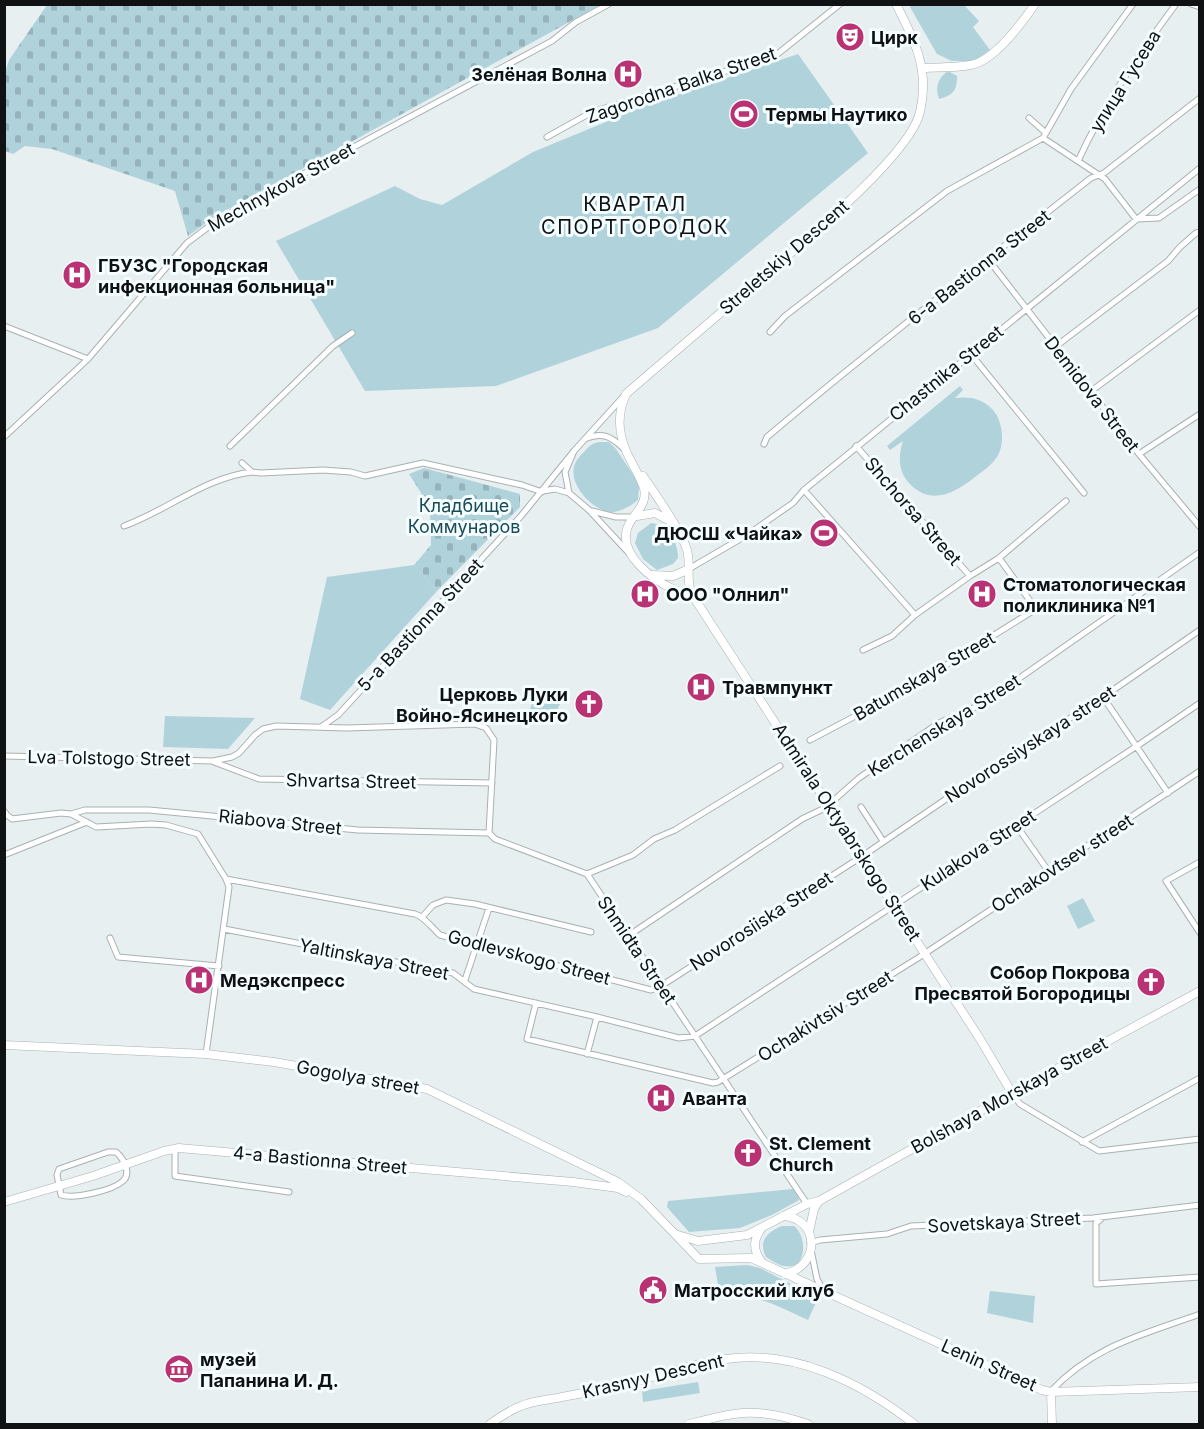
<svg xmlns="http://www.w3.org/2000/svg" width="1204" height="1429" font-family="Inter,sans-serif">
  <defs>
    <pattern id="cemetery-stones" width="16" height="16" patternUnits="userSpaceOnUse" patternTransform="scale(1.5)"><rect width="16" height="16" fill="#b0d2db"/><path d="M2 7V4a2 2 0 0 1 4 0v3zM10 15v-3a2 2 0 0 1 4 0v3z" fill="#96b3bb"/></pattern>
  </defs>
  <rect width="100%" height="100%" fill="#e7eff1"/>
  <path fill="#b0d2db" d="M912 4 964 5 979 21 973 27 990 50 974 61H952L937 54 910 7Z
    M798 54 868 153 658 328 496 386 365 391 276 241 395 186 420 199 442 205 533 152 647 105Z
    M948 71 957 76C957 91 953 95 939 99 935 87 938 78 948 71Z
    M960 386 963 390 955 398C971 396 986 399 996 414 1004 428 1005 450 993 462 988 468 981 472 975 477 955 493 931 506 910 484 898 472 898 456 903 441L890 450 887 446Z
    M599 442H609L616 449 636 479 639 487 638 500C631 506 622 511 613 512 595 513 569 486 574 467 575 461 580 456 584 452 589 446 591 444 599 442Z
    M651 523 663 525C672 535 678 545 678 558L673 564 657 570 643 559 635 543 638 533Z
    M414 565 437 591 330 710 300 699 327 577Z
    M535 696 560 704 553 717H545L542 721 527 717Z
    M165 716 255 718 228 749 163 747Z
    M1083 898 1095 921 1078 929 1067 906Z
    M793 1189 797 1192 799 1200 772 1215 740 1228 689 1232 667 1207 668 1201Z
    M782 1226H794C808 1237 807 1271 784 1266 778 1265 771 1260 766 1257 758 1241 767 1232 782 1226Z
    M747 1265 760 1268 818 1298 808 1320C775 1305 759 1295 721 1294L720 1296 715 1267Z
    M990 1291 1035 1296 1033 1323 987 1313Z
    M698 1382 700 1393 643 1402 642 1391Z"/>
  <path fill="url(#cemetery-stones)" d="M47 5V4L600 5 213 218 188 236 175 191 52 149 25 146 13 154 5 151V73L9 60Z
    M424 468 520 494V507L437 591 414 565 431 545 430 507 409 474Z"/>
  <g fill="none" stroke-linecap="round" stroke-linejoin="round">
    <g stroke="#a9b1b3" stroke-width="7">
      <path id="street" d="M1191 4 1200 7
        M1029 118 1046 133
        M547 137 592 112 775 56 840 4
        M1043 138 1105 179 1136 219 1159 218 1200 189
        M1043 138 1071 89 1133 4
        M1078 161C1104 104 1139 54 1176 4
        M988 259 1139 454 1200 527
        M4 326 88 359
        M770 332 785 316 947 191 1043 138
        M1055 347 1168 261 1180 247 1196 233 1200 232
        M970 353 1084 493
        M1090 392 1200 310
        M623 397 574 451 565 472 569 493 589 510 628 552
        M4 437 88 359 187 243 219 219 552 41 576 22 609 4
        M585 439C602 432 611 436 623 448
        M764 444 767 437C873 347 983 263 1091 178L1104 173 1200 98
        M230 446 333 346 352 333
        M856 446 970 576
        M1139 454 1200 414
        M242 463 252 472 261 473 323 470 351 472 365 476 423 463 522 485 542 492
        M804 490 915 615
        M543 491 555 489 569 493
        M592 511 616 517H634
        M124 526C168 510 206 477 252 472
        M687 570 747 535 793 503 804 490 1200 168
        M863 650 892 636 915 615 970 576 999 558 1066 501
        M1103 697 1168 793
        M321 727 338 715 521 516 574 451
        M810 740 914 685 1036 609 999 558
        M4 756 213 761 232 757 239 753 255 735 263 729 276 726 347 728 475 724 486 728 494 740 489 833
        M214 762 259 779 492 783
        M861 807 883 841
        M4 811 7 815 12 819 61 813 71 814 96 827 151 824 166 825 198 834 226 879 229 887 206 1054
        M71 814 85 810H149L358 830 489 833
        M1016 825 1049 872
        M489 833 495 839 587 874 807 1204
        M4 855 87 822
        M1200 862 1166 881 1200 933
        M587 874 633 855 654 839 675 830 780 766
        M226 879 415 914C425 917 432 928 440 935L651 990 661 986 861 857 980 776 1103 697 1200 630
        M423 916 433 905 446 900 475 904 591 932
        M224 929 453 973 474 989 597 1017 679 1038 695 1036 1137 746 1200 703
        M628 936 802 819 825 808 859 778 939 723 980 705 998 693 1200 552
        M110 938 118 957 219 966
        M465 980 489 908
        M536 1003 527 1039 713 1083 718 1082 918 958 1200 771
        M587 1054 597 1017
        M1012 1093 1020 1104 1099 1151 1200 1139
        M1082 1142 1200 1078
        M175 1149V1176L289 1192
        M108 1152H116C123 1158 132 1173 123 1181 112 1191 74 1199 61 1195L57 1175 59 1169Z
        M1102 1218 1096 1223V1284L1200 1277
        M810 1243 820 1240 887 1234 911 1226 1093 1218 1200 1205
        M811 1250 817 1279 823 1290
        M1051 1391C1095 1345 1142 1335 1200 1314"/>
    </g>
    <g stroke="#a9b1b3" stroke-width="9">
      <path id="secondary" d="M923 68C938 67 955 68 970 65 993 62 1022 23 1035 4
        M643 476C655 494 681 530 687 550 691 564 686 578 691 593L980 1039 1012 1093
        M637 516 655 513 670 521
        M653 575 673 576 687 570
        M691 593C686 592 678 592 673 589 653 580 619 555 627 529 632 513 648 507 644 488 641 479 636 471 632 463 619 440 615 418 626 394 666 359 707 325 747 290 786 256 910 158 920 112 930 70 915 41 896 4
        M4 1045 206 1054 274 1062 427 1089 618 1182 641 1199 699 1259 751 1258 1042 1390 1051 1392 1200 1387
        M4 1202 93 1176 164 1151 179 1148 573 1182 618 1188 626 1192
        M783 1216C819 1218 822 1265 785 1274
        M761 1229C753 1240 753 1250 761 1261
        M809 1232 814 1209 819 1201
        M678 1235 698 1241 747 1235 807 1204 819 1201 1012 1093 1200 991
        M1051 1392 1052 1424
        M490 1424C500 1417 510 1410 521 1406 532 1401 545 1400 557 1398 578 1394 599 1390 620 1385 655 1378 689 1364 726 1359 794 1349 862 1383 914 1424
        M689 1424C740 1411 757 1407 808 1424"/>
    </g>
    <use href="#street" stroke="#fff" stroke-width="5"/>
    <use href="#secondary" stroke="#fff" stroke-width="8"/>
  </g>
  <defs>
    <g id="theatre-disc" transform="scale(1.5)"><circle r="9.5" fill="#b93274" stroke="#f4fdff"/><path d="M-5-5.5Q0-4 5-5.5V0Q5 5 0 6Q-5 5-5 0ZM-3.3-2.5H-1v1.5H-3.3ZM1-2.5H3.3v1.5H1ZM-2.8 1Q0 5.5 2.8 1Z" fill="#fff"/></g>
    <g id="hospital-disc" transform="scale(1.5)"><circle r="9.5" fill="#b93274" stroke="#f4fdff"/><path d="M-5-5h3v3.5h4V-5h3V5h-3V1.5h-4V5h-3Z" fill="#fff"/></g>
    <g id="stadium-disc" transform="scale(1.5)"><circle r="9.5" fill="#b93274" stroke="#f4fdff"/><path d="M0-5a6.5 5 0 1 0 0 10a6.5 5 0 1 0 0-10ZM-3.5-1.8h7v3.6h-7Z" fill="#fff"/></g>
    <g id="church-disc" transform="scale(1.5)"><circle r="9.5" fill="#b93274" stroke="#f4fdff"/><path d="M-1.2-6h2.4v3.5h3.3v2.4h-3.3V6h-2.4V-.1h-3.3v-2.4h3.3Z" fill="#fff"/></g>
    <g id="civic-disc" transform="scale(1.5)"><circle r="9.5" fill="#b93274" stroke="#f4fdff"/><path d="M-.6-6.5H3V-4.5H.6V-3L4-1V1h2V6H-6V1h2V-1L-.6-3ZM-1.2 2.5V6h2.4V2.5Z" fill="#fff"/></g>
    <g id="museum-disc" transform="scale(1.5)"><circle r="9.5" fill="#b93274" stroke="#f4fdff"/><path d="M0-6L6-3V-2H-6V-3ZM-5-1h2V3h-2ZM-1-1h2V3h-2ZM3-1h2V3H3ZM-6 4H6V6H-6Z" fill="#fff"/></g>
  </defs>
  <g fill-rule="evenodd">
    <use href="#theatre-disc" x="850" y="37"/>
    <use href="#hospital-disc" x="628" y="74"/>
    <use href="#stadium-disc" x="744" y="114"/>
    <use href="#hospital-disc" x="77" y="275"/>
    <use href="#stadium-disc" x="824" y="533"/>
    <use href="#hospital-disc" x="645" y="594"/>
    <use href="#hospital-disc" x="982" y="594"/>
    <use href="#hospital-disc" x="701" y="687"/>
    <use href="#church-disc" x="589" y="704"/>
    <use href="#hospital-disc" x="199" y="980"/>
    <use href="#church-disc" x="1151" y="982"/>
    <use href="#hospital-disc" x="661" y="1098"/>
    <use href="#church-disc" x="748" y="1153"/>
    <use href="#civic-disc" x="653" y="1290"/>
    <use href="#museum-disc" x="179" y="1369"/>
  </g>
  <g text-anchor="middle" dominant-baseline="central" stroke-width="6" stroke-linejoin="round" paint-order="stroke">
    <g font-size="18" font-weight="bold" fill="#0f1112" stroke="#f4fdff" text-anchor="start">
      <text x="871" y="37">Цирк</text>
      <text x="607" y="74" text-anchor="end">Зелёная Волна</text>
      <text x="765" y="114">Термы Наутико</text>
      <text x="98" y="265">ГБУЗС "Городская<tspan x="98" dy="21">инфекционная больница"</tspan></text>
      <text x="803" y="533" text-anchor="end">ДЮСШ «Чайка»</text>
      <text x="1003" y="584">Стоматологическая<tspan x="1003" dy="21">поликлиника №1</tspan></text>
      <text x="666" y="594">ООО "Олнил"</text>
      <text x="722" y="687">Травмпункт</text>
      <text x="568" y="694" text-anchor="end">Церковь Луки<tspan x="568" dy="21">Войно-Ясинецкого</tspan></text>
      <text x="1130" y="972" text-anchor="end">Собор Покрова<tspan x="1130" dy="21">Пресвятой Богородицы</tspan></text>
      <text x="220" y="980">Медэкспресс</text>
      <text x="682" y="1098">Аванта</text>
      <text x="769" y="1143">St. Clement<tspan x="769" dy="21">Church</tspan></text>
      <text x="674" y="1290">Матросский клуб</text>
      <text x="200" y="1359">музей<tspan x="200" dy="21">Папанина И. Д.</tspan></text>
    </g>
    <g font-size="18" fill="#0f1112" stroke="#f4fdff">
      <text transform="translate(1125 81) rotate(-58)">улица Гусева</text>
      <text transform="translate(681 85) rotate(-19)">Zagorodna Balka Street</text>
      <text transform="translate(281 187) rotate(-29)">Mechnykova Street</text>
      <text transform="translate(784 257) rotate(-41)">Streletskiy Descent</text>
      <text transform="translate(979 267) rotate(-38)">6-a Bastionna Street</text>
      <text transform="translate(946 373) rotate(-39)">Chastnika Street</text>
      <text transform="translate(1092 394) rotate(52)">Demidova Street</text>
      <text transform="translate(913 511) rotate(49)">Shchorsa Street</text>
      <text transform="translate(420 625) rotate(-47)">5-a Bastionna Street</text>
      <text transform="translate(924 676) rotate(-30)">Batumskaya Street</text>
      <text transform="translate(944 725) rotate(-32)">Kerchenskaya Street</text>
      <text transform="translate(1030 744) rotate(-33)">Novorossiyskaya street</text>
      <text transform="translate(109 758) rotate(1)">Lva Tolstogo Street</text>
      <text transform="translate(351 781) rotate(1)">Shvartsa Street</text>
      <text transform="translate(280 822) rotate(6)">Riabova Street</text>
      <text transform="translate(847 832) rotate(57)">Admirala Oktyabrskogo Street</text>
      <text transform="translate(978 850) rotate(-33)">Kulakova Street</text>
      <text transform="translate(1062 863) rotate(-33)">Ochakovtsev street</text>
      <text transform="translate(761 921) rotate(-33)">Novorosiiska Street</text>
      <text transform="translate(637 950) rotate(56)">Shmidta Street</text>
      <text transform="translate(529 957) rotate(15)">Godlevskogo Street</text>
      <text transform="translate(374 959) rotate(11)">Yaltinskaya Street</text>
      <text transform="translate(825 1016) rotate(-32)">Ochakivtsiv Street</text>
      <text transform="translate(358 1077) rotate(10)">Gogolya street</text>
      <text transform="translate(1009 1095) rotate(-29)">Bolshaya Morskaya Street</text>
      <text transform="translate(320 1160) rotate(5)">4-a Bastionna Street</text>
      <text transform="translate(1004 1222) rotate(-3)">Sovetskaya Street</text>
      <text transform="translate(989 1365) rotate(24)">Lenin Street</text>
      <text transform="translate(653 1376) rotate(-13)">Krasnyy Descent</text>
    </g>
    <g font-size="18" fill="#1a4a55" stroke="#f4fdff">
      <text x="464" y="505">Кладбище<tspan x="464" dy="21">Коммунаров</tspan></text>
    </g>
    <g font-size="20" letter-spacing="1.5" fill="#0f1112" stroke="#f4fdff">
      <text x="635" y="204">КВАРТАЛ<tspan x="635" dy="23">СПОРТГОРОДОК</tspan></text>
    </g>
  </g>
  <rect width="1204" height="1429" fill="none" stroke="#0f1112" stroke-width="12"/>
</svg>
